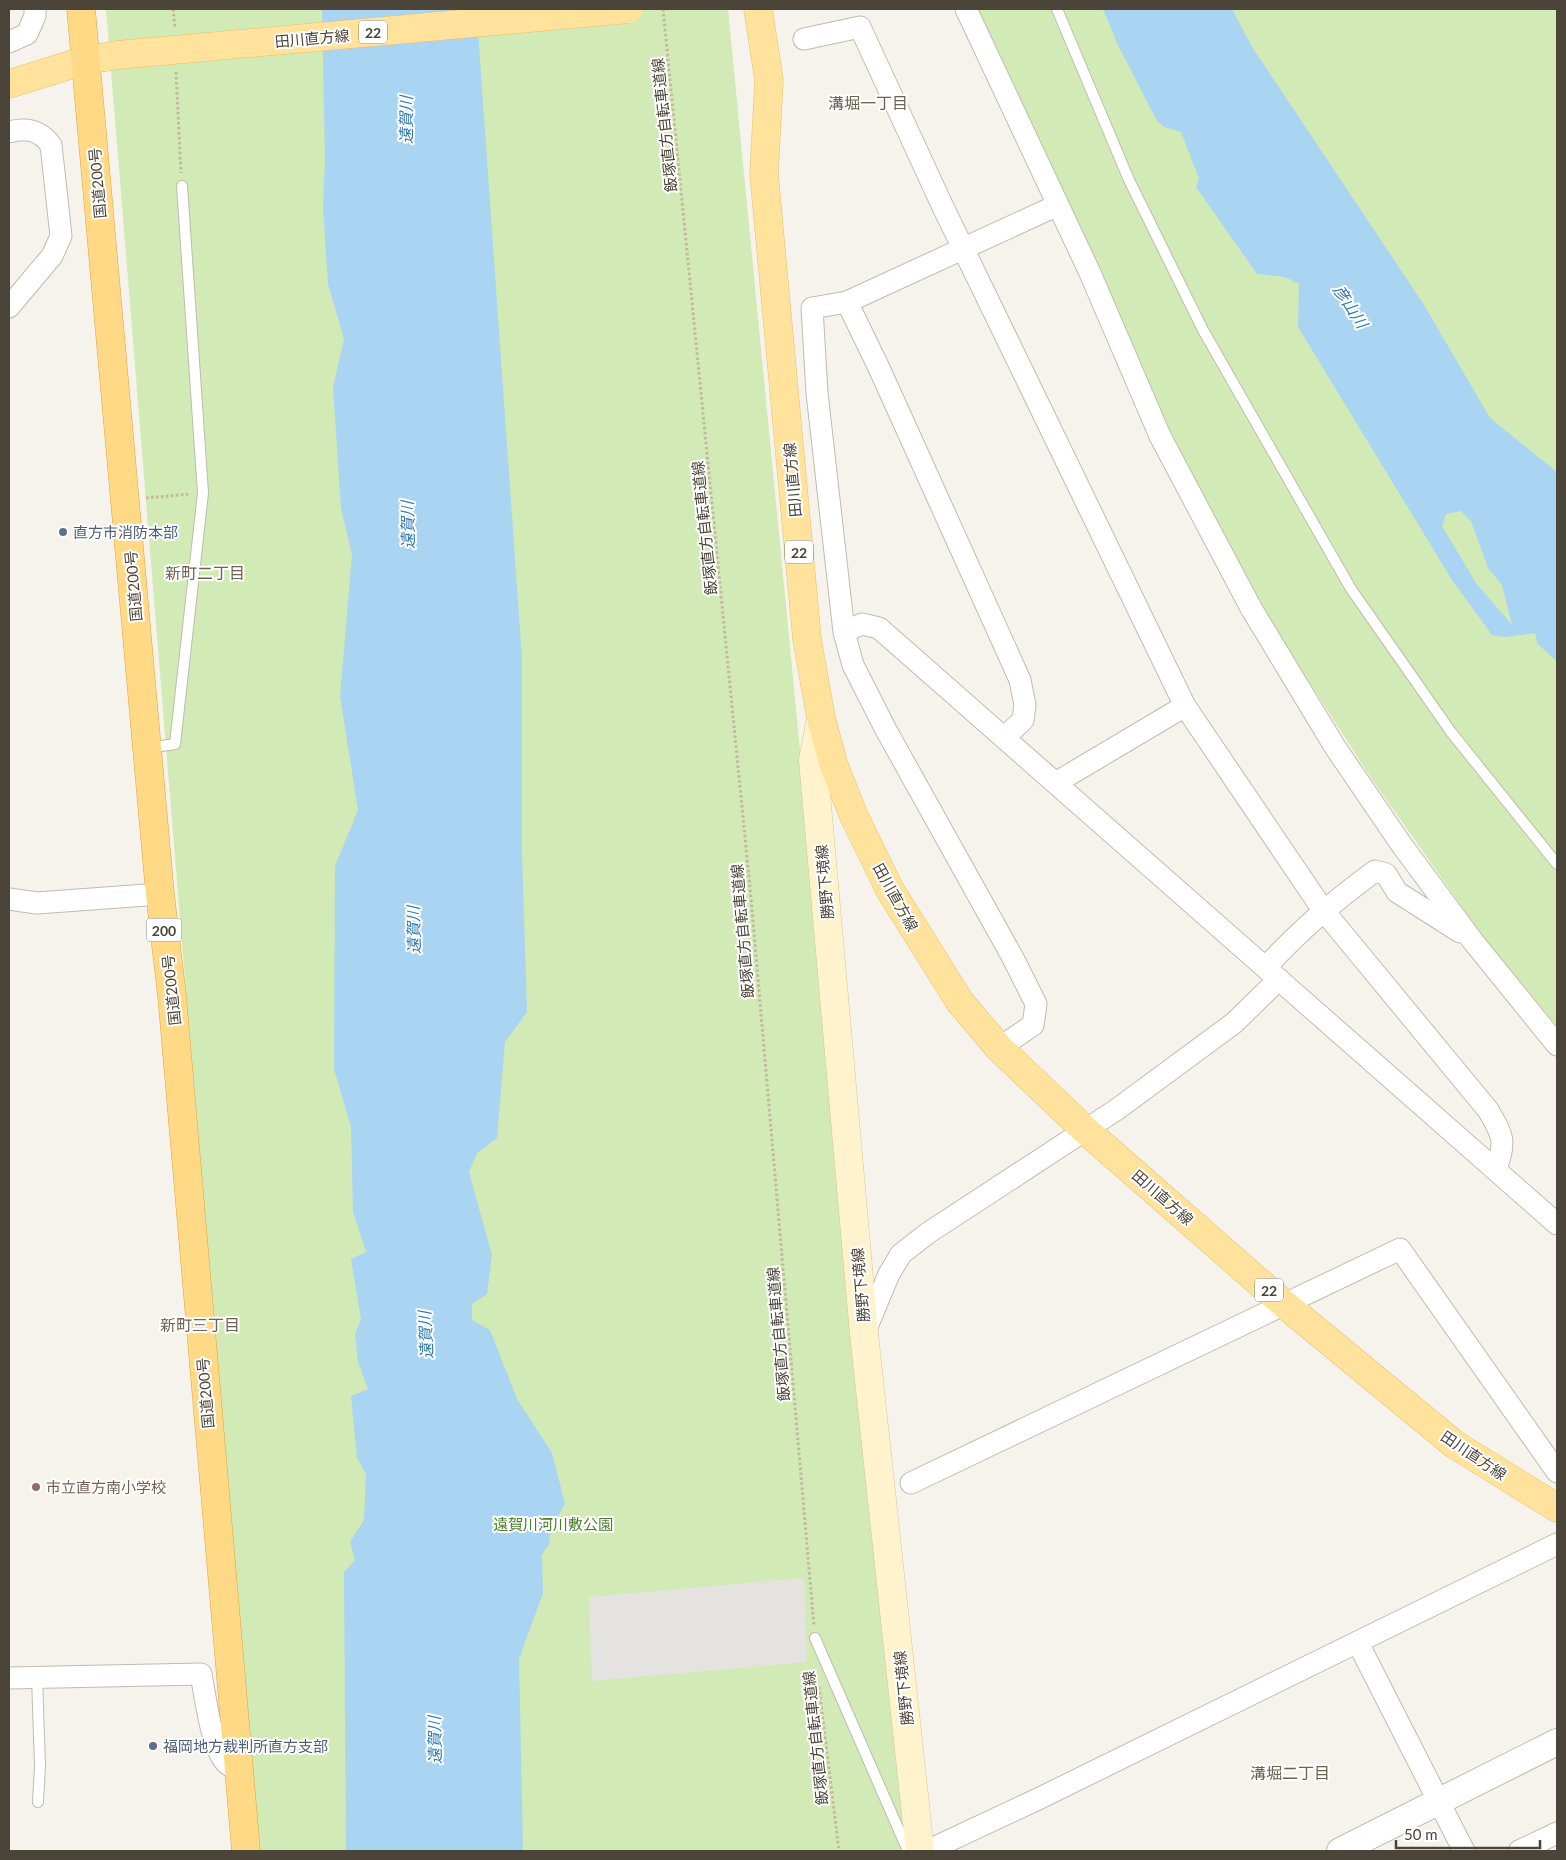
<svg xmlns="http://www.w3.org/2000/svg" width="1566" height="1860" font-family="Lato,'Noto Sans JP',sans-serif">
  <rect width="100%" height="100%" fill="#f6f3ec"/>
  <path fill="#d2eab5" d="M106 9H728L907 1851H259L180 919Z
    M978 9H1557V1026L1486 941 1371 778 1274 627 1173 440Z"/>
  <path fill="#e5e3e0" d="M804 1578 807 1662 592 1681 589 1597Z"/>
  <path fill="#a9d4f2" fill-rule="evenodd" d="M322 9H479L478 31 522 659V854L527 1012 505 1042 497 1138 477 1153 469 1172 492 1255 487 1294 472 1304V1320L490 1330 517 1399 552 1453 565 1504 551 1529 549 1544 542 1555 543 1593 519 1659 523 1851H346L344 1572 355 1560 350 1542 364 1520 366 1474 357 1458 351 1396 368 1389 358 1362 355 1334 361 1319 351 1259 366 1252 353 1212 351 1127 334 1069 335 866 358 810 340 696 352 555 341 508 333 387 344 339 328 284 323 206 325 163Z
    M1103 9H1232L1252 47 1424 305 1490 418 1557 472V662L1538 644 1535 633 1505 637 1492 635 1452 580 1298 327 1299 284 1285 277 1257 274 1196 187 1199 178 1181 132 1164 127 1157 121 1118 45ZM1461 511 1471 521 1488 568 1502 585 1512 625 1476 583 1442 526 1446 514Z"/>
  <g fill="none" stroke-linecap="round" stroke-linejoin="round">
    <g stroke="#c2bbae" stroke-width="12">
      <path id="service" d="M1057 9 1129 180 1203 330 1351 589 1451 732 1557 864
        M148 748 175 744 203 493 182 186
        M815 1638 908 1851
        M37 1677 40 1766 38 1802"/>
    </g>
    <g stroke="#c2bbae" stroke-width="23">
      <path id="minor" d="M966 9 1090 273 1160 436 1251 608 1335 747 1401 844 1472 940 1557 1045
        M804 39 860 27 942 205 1185 706 1323 910 1488 1110C1502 1134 1507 1141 1496 1168
        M9 42 27 34 35 16V9
        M9 132C27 127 40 130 51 145L61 236 52 256 9 307
        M847 302 812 308 817 393 844 632 853 665 886 730 1013 958 1036 1004 1033 1025 999 1048
        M844 632 862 624 879 628 1557 1224
        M1005 737 1023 720 1025 705 1020 680 879 368 847 302 1058 205
        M1057 782 1185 706
        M9 899 37 903 160 894
        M1266 967C1301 929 1333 902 1375 871L1386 874 1397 892 1460 932
        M864 1334 889 1274 901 1254 928 1233 1116 1110 1234 1023 1279 979
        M911 1483 1400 1249 1557 1472
        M1358 1643 1464 1851
        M9 1678 201 1674C205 1696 211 1741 223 1759 227 1765 233 1768 239 1770
        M927 1851 1038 1799 1557 1544
        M1519 1851 1557 1833"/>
    </g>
    <g stroke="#c2bbae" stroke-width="28">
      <path id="tertiary" d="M1340 1851 1557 1742"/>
    </g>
    <g stroke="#d6c79b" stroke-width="29">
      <path id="secondary" d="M821 718 813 760 864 1334 920 1851"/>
    </g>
    <g stroke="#e6c16a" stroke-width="29">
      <path id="primary" d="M758 9 769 80 764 174 807 639 821 718 833 763 853 814 890 890 960 1002 999 1048 1084 1129 1284 1304 1454 1444 1557 1508
        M9 84 86 60 118 55"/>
    </g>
    <g stroke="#e0a43c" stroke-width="29">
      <path id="trunk" d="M81 9 160 894 172 996 246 1851"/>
    </g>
    <path stroke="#c4b79f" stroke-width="3" stroke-dasharray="2.5 2.5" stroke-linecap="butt" d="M173 9 175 28
      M663 9 751 898 814 1626
      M176 72 181 173
      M146 498 190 494
      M819 1687 839 1851"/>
    <use href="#service" stroke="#fff" stroke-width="10"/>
    <use href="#minor" stroke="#fff" stroke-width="21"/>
    <use href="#tertiary" stroke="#fff" stroke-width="26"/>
    <use href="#secondary" stroke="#fff3cd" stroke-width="28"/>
    <use href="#primary" stroke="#ffe39c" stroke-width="28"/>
    <use href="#trunk" stroke="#ffd985" stroke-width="28"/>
    <g stroke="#e6c16a" stroke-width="29" stroke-linecap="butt">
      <path id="primary-bridge" d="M118 55 628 9"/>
    </g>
    <use href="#primary-bridge" stroke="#ffe39c" stroke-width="28"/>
  </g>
  <g fill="#5c6f8a" stroke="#fff" stroke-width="2">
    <circle cx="63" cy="532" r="5"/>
    <circle cx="153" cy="1746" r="5"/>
  </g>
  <circle fill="#8d6e63" stroke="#fff" stroke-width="2" cx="36" cy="1487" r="5"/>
  <g text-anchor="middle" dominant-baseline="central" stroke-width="4" stroke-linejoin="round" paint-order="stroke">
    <g fill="#fff" stroke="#817c74" stroke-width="1">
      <rect x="359" y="20.5" width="28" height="23" rx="4"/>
      <rect x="785" y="540.5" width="28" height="23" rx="4"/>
      <rect x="146.5" y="918.5" width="35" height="23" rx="4"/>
      <rect x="1255" y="1278.5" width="28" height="23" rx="4"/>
    </g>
    <g font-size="14" font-weight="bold" fill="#4b4439">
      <text x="373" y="32">22</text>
      <text x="799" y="552">22</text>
      <text x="164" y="930">200</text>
      <text x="1269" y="1290">22</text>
    </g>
    <g font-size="15" fill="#4b4439" stroke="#fff">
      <text transform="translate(312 38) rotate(-5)">田川直方線</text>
      <text transform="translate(664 125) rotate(-96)">飯塚直方自転車道線</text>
      <text transform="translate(97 183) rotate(-95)">国道200号</text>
      <text transform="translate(792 480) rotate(-95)">田川直方線</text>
      <text transform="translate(704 528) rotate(-96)">飯塚直方自転車道線</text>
      <text transform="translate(133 586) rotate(-95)">国道200号</text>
      <text transform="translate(824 882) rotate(-95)">勝野下境線</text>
      <text transform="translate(896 897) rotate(61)">田川直方線</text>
      <text transform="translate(742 931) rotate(-95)">飯塚直方自転車道線</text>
      <text transform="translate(171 990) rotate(-96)">国道200号</text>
      <text transform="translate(1163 1197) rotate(41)">田川直方線</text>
      <text transform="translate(860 1285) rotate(-95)">勝野下境線</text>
      <text transform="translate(778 1334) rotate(-95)">飯塚直方自転車道線</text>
      <text transform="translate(205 1393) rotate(-95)">国道200号</text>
      <text transform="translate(1474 1455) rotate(34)">田川直方線</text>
      <text transform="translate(903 1688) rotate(-96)">勝野下境線</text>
      <text transform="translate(815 1738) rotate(-96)">飯塚直方自転車道線</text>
    </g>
    <g font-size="15" fill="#4e5e75" stroke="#fff" text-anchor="start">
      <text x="73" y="532">直方市消防本部</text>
      <text x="163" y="1746">福岡地方裁判所直方支部</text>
    </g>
    <g font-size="15" fill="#785e54" stroke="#fff" text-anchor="start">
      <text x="46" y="1487">市立直方南小学校</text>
    </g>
    <g font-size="15" fill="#4a7f2a" stroke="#fff">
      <text x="553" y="1524">遠賀川河川敷公園</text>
    </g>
    <g font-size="16" fill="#6e6250" stroke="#fff">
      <text x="868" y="102">溝堀一丁目</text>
      <text x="205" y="572">新町二丁目</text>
      <text x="200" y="1324">新町三丁目</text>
      <text x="1290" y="1772">溝堀二丁目</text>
    </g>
    <g font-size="16" font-style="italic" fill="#2e7ab2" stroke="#fff">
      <text transform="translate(405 120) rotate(-90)">遠賀川</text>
      <text transform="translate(1351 306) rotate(57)">彦山川</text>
      <text transform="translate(407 525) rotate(-91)">遠賀川</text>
      <text transform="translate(413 930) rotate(-91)">遠賀川</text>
      <text transform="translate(425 1335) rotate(-93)">遠賀川</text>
      <text transform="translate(434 1740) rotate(-91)">遠賀川</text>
    </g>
  </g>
  <rect width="1566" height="1860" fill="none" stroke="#4b4439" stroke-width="20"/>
  <path d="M1396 1840v8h144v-8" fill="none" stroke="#4b4439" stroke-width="2.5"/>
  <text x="1404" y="1840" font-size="15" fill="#4b4439" stroke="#ffffff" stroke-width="4" paint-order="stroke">50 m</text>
</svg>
